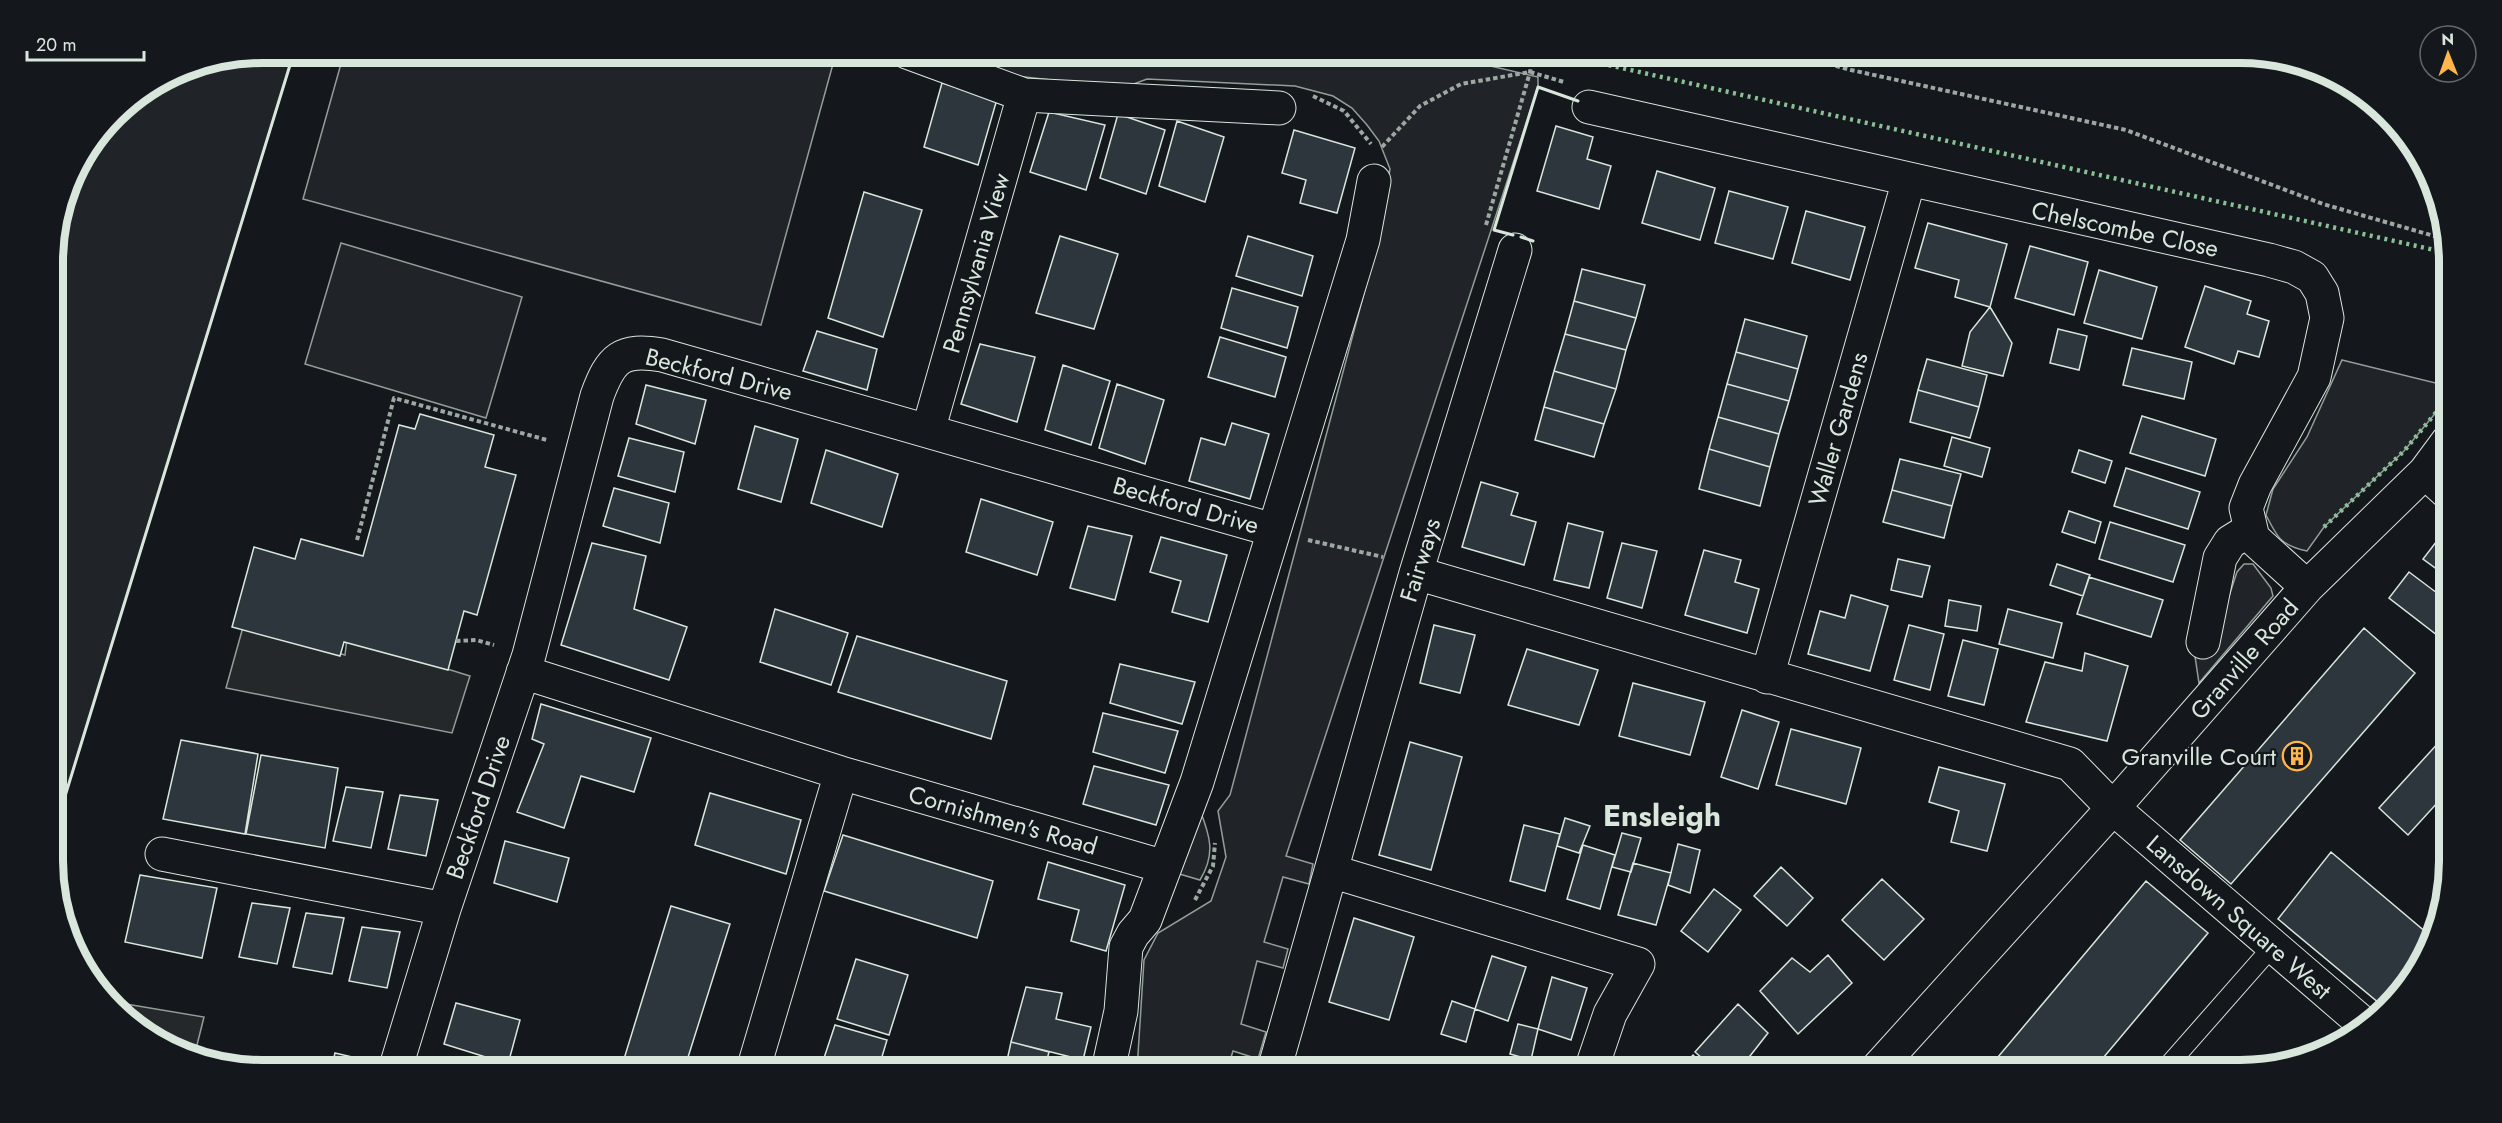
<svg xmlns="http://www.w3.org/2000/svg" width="2502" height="1123" font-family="Jost,sans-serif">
  <rect width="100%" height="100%" fill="#14181c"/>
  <path fill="#202428" stroke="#939e99" stroke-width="1.5" d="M1430 52 1538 77V87L1286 856 1313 864 1309 884 1283 877 1264 942 1288 949 1283 968 1257 961 1241 1024 1266 1032 1258 1059 1233 1051 1227 1070H1137L1144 960 1158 933 1211 901 1226 857 1218 811 1230 795 1378 241 1390 169 1379 141 1367 125 1352 108 1333 96 1295 86 1147 79 1123 88 1016 76 947 53Z
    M262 53H294L54 832 53 248 74 170 124 105 182 68Z
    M344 53H836L761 325 303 199Z
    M341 243 522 297 486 418 305 364Z
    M2342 360 2448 386V398L2404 451 2324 527 2307 551C2281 545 2278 539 2266 515L2273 489 2307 437Z
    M2244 564H2253L2271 588 2273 596 2199 683 2193 643 2212 648 2237 572Z
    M1200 810C1210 836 1216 854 1200 880L1176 873Z"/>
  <path fill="#24282b" stroke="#939e99" stroke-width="1.5" d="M243 627 345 655 347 638 470 676 452 733 226 688Z
    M114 1002 204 1017 194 1057 182 1055Z"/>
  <path fill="#2c363c" stroke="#d8e6dc" stroke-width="1.5" d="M942 83 997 99 978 165 924 147Z
    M1049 112 1105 125 1086 190 1030 172Z
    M1118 114 1165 130 1146 194 1100 178Z
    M1177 121 1224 137 1205 202 1159 186Z
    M1556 126 1593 137 1587 159 1611 166 1599 209 1537 191Z
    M1294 130 1355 148 1337 213 1300 203 1306 180 1282 173Z
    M1657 171 1715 188 1700 240 1642 223Z
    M1729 191 1788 207 1773 259 1715 243Z
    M864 192 922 210 883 337 828 318Z
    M1806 211 1865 227 1850 280 1792 263Z
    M1928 223 2007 244 1990 307 1955 297 1959 280 1915 268Z
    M1060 236 1118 254 1094 329 1036 313Z
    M1248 236 1313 256 1302 296 1236 276Z
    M2030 246 2088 262 2074 315 2015 298Z
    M1582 269 1645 285 1636 318 1574 301Z
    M2099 270 2157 287 2142 339 2084 323Z
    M2205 286 2251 301 2247 314 2269 321 2259 357 2238 351 2234 364 2185 347Z
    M1232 288 1298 307 1287 348 1221 328Z
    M1574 301 1636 318 1626 350 1565 334Z
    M1990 307 2012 343 2003 376 1962 366 1970 332Z
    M1745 319 1807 336 1798 369 1736 352Z
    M2058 329 2087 336 2079 370 2050 363Z
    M817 331 877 349 867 390 803 371Z
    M1565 334 1626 350 1616 389 1554 371Z
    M1220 337 1286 357 1275 397 1208 377Z
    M980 344 1035 357 1017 422 961 404Z
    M2132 348 2192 362 2184 399 2123 385Z
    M1736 352 1798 369 1789 401 1727 384Z
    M1927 359 1987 375 1979 407 1918 390Z
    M1063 365 1110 381 1091 445 1045 430Z
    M1554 371 1616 389 1604 424 1544 407Z
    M1117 384 1164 400 1145 464 1099 448Z
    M1727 384 1789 401 1779 434 1718 417Z
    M646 385 706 400 695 444 636 424Z
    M1918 390 1979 407 1970 438 1910 422Z
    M1544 407 1604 424 1594 457 1535 440Z
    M420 414 494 435 485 467 516 475 477 615 464 611 448 670 344 642 340 656 232 627 254 547 295 559 301 539 363 556 399 425 415 429Z
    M2142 416 2216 439 2205 476 2130 453Z
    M1718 417 1779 434 1770 467 1709 449Z
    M1232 423 1269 434 1250 499 1189 481 1201 438 1225 445Z
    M755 426 798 439 781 502 738 489Z
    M1952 437 1990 448 1982 477 1944 466Z
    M629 438 684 452 675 492 618 476Z
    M1709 449 1770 467 1760 506 1699 489Z
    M826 450 898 474 882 527 811 503Z
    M2079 450 2112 461 2105 483 2072 472Z
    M1900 459 1961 474 1952 506 1892 490Z
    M2126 468 2200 492 2188 529 2114 506Z
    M1481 482 1518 493 1511 515 1536 522 1524 565 1462 547Z
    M614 488 669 503 660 543 603 526Z
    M1892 490 1952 506 1944 538 1883 522Z
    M981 499 1053 522 1037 575 966 552Z
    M2069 511 2101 522 2095 543 2062 532Z
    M2110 522 2185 545 2173 582 2099 559Z
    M1568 523 1603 532 1589 588 1554 580Z
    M1088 526 1132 536 1115 600 1070 588Z
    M2443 533 2449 537V578L2423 559Z
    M1161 537 1227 555 1208 622 1172 612 1181 581 1150 572Z
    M592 543 646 556 634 609 687 627 669 680 561 645Z
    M1622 543 1657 551 1642 608 1607 598Z
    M1704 550 1741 560 1735 582 1759 589 1747 633 1685 615Z
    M1898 559 1930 566 1922 597 1891 590Z
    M2057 564 2090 575 2083 596 2050 585Z
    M2409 572 2449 602V639L2446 642 2389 598Z
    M2089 577 2163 600 2151 637 2077 614Z
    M1851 595 1888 606 1870 671 1808 654 1820 611 1845 618Z
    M1949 600 1981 606 1977 631 1945 626Z
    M775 609 848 633 831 685 760 662Z
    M2008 609 2062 623 2053 658 1999 644Z
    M1434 625 1475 635 1460 693 1420 683Z
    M1909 625 1944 634 1930 690 1894 680Z
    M2364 628 2415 673 2231 884 2180 840Z
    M857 636 1007 681 991 739 838 692Z
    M1963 640 1998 649 1984 705 1948 696Z
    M1527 649 1598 670 1579 725 1508 705Z
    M2085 653 2128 666 2107 741 2026 722 2045 662 2082 671Z
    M1120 664 1195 682 1182 724 1110 703Z
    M1633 683 1705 702 1690 755 1619 736Z
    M541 704 651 738 634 792 581 776 564 828 517 812 544 744 532 739Z
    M1742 710 1779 722 1758 789 1721 777Z
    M1103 713 1178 731 1165 773 1093 752Z
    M1791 729 1861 748 1846 804 1776 785Z
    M181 740 258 754 245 834 163 819Z
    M2440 741 2449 750V813L2438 802 2408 835 2379 808Z
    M1410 742 1462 757 1431 870 1379 855Z
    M261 755 338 768 325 848 246 834Z
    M1094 766 1169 785 1156 825 1083 804Z
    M1939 767 2005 784 1987 851 1951 842 1959 811 1929 802Z
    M346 787 383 792 371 848 333 841Z
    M710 793 801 820 786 874 695 845Z
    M400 795 438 800 426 856 388 849Z
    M1565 818 1590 826 1579 853 1557 846Z
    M1524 825 1560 834 1545 891 1510 881Z
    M1622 833 1641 838 1631 872 1612 867Z
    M843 835 993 881 977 938 824 891Z
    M505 841 569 858 557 902 494 883Z
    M1678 844 1700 850 1690 893 1668 885Z
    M1583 845 1615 855 1600 909 1567 899Z
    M2331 852 2434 939 2406 989 2385 1008 2278 919Z
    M1048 862 1125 885 1106 951 1071 941 1079 910 1038 899Z
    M1633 863 1671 873 1656 925 1618 915Z
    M1781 867 1813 898 1787 926 1754 896Z
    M140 875 217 888 202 958 125 942Z
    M1882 879 1924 919 1884 960 1842 920Z
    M2146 881 2208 933 2093 1070H1987Z
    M1714 889 1741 910 1708 952 1681 931Z
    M252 903 290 908 277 964 239 957Z
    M671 906 730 924 684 1070H657L624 1059Z
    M306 913 344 918 332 974 293 967Z
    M1354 918 1414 937 1389 1020 1329 1002Z
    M362 927 400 932 387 988 349 981Z
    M1828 955 1852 983 1798 1034 1760 991 1792 958 1810 972Z
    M1492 956 1526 967 1508 1021 1475 1009Z
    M856 959 908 975 889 1035 837 1019Z
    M1552 977 1587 988 1571 1040 1538 1029Z
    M1026 987 1062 993 1056 1019 1091 1027 1083 1060 1011 1042Z
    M1452 1001 1475 1009 1466 1042 1441 1034Z
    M456 1003 520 1020 508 1064 444 1044Z
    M1738 1004 1768 1033 1739 1070H1716L1695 1052Z
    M1518 1024 1538 1029 1531 1060 1510 1054Z
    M835 1025 887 1040 878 1070H820Z
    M1011 1042 1049 1052 1045 1067 1058 1070H1005Z
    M335 1053 361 1059 358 1070H331Z
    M1693 1055 1707 1070H1680Z"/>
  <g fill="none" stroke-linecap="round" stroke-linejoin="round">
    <g stroke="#d8e6dc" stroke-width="20">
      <path id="service" d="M2164 1070 2273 946"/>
    </g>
    <g stroke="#d8e6dc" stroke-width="35">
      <path id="minor" d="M907 52 1024 95 1279 108
        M1589 107 2269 260 2294 267 2312 277 2322 293 2327 318 2314 377 2255 485 2246 508 2253 538 2307 587
        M928 431 1024 95
        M2425 472 2448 493
        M1416 573 2070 764 2113 808 2366 1026
        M2203 642 2220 558 2230 542 2251 529
        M523 672 841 773 1165 867
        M1767 677 1909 180
        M162 854 444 909
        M1331 871 1638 964 1610 1014 1591 1070
        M395 1070 444 909 529 655 597 396C611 358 621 348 662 355L1273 530
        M753 1070 841 773
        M1108 1070 1121 1011 1126 947 1133 934 1145 920 1197 782 1363 240 1374 181
        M1274 1070 1416 573 1515 250
        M1876 1070 2113 808 2307 587 2425 472 2448 441"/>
    </g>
    <path stroke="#9da8a2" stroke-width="4" stroke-dasharray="4.5 3" stroke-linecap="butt" d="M1785 52 1851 70 2126 130 2323 204 2448 240
      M1313 96 1344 111 1371 144
      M1382 147 1420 106 1461 84 1530 72 1564 82
      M1486 225 1530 72 1533 52
      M357 540 394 398 547 440
      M1308 540 1383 557
      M456 641 476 640 494 645
      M1195 900 1213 866 1215 843"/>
    <use href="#service" stroke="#14181c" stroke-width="18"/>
    <use href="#minor" stroke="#14181c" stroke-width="33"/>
    <path stroke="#8ac095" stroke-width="4.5" stroke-dasharray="3 4.5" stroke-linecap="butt" d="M1550 52 2448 253
      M2324 527 2404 451 2448 398"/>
    <path stroke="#d8e6dc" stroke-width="3" d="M1513 235 1494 230 1538 87 1578 101
      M1521 237 1533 241
      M54 832 294 52"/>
  </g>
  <defs>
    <g id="building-ring" transform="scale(1.5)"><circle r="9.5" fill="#14181c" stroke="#ffb74d" stroke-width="1.5"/><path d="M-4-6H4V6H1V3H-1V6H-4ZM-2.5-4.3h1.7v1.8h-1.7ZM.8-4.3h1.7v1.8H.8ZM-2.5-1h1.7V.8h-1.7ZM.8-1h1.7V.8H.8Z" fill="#ffb74d"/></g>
  </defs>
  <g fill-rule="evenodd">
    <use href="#building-ring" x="2297" y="756"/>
  </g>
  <g text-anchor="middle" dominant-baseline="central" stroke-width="4.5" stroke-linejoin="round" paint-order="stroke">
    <g font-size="24" fill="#d8e6dc" stroke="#14181c">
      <text transform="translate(2125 229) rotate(12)">Chelscombe Close</text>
      <text transform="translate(976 263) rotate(-74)">Pennsylvania View</text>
      <text transform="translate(719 374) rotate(14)">Beckford Drive</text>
      <text transform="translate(1838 429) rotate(-74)">Waller Gardens</text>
      <text transform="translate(1186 505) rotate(16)">Beckford Drive</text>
      <text transform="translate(1420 560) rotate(-73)">Fairways</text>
      <text transform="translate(2244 659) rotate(-49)">Granville Road</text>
      <text transform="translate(478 807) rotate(-71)">Beckford Drive</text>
      <text transform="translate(1003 820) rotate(16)">Cornishmen's Road</text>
      <text transform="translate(2239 917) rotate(41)">Lansdown Square West</text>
    </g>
    <g font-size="24" fill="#d8e6dc" stroke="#14181c" text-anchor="end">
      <text x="2276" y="756">Granville Court</text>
    </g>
    <g font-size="30" font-weight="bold" fill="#d8e6dc" stroke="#14181c">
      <text x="1662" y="815">Ensleigh</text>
    </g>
  </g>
  <path d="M0 0H2502V1123H0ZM262 63H2240A199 199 0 0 1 2439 262V861A199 199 0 0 1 2240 1060H262A199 199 0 0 1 63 861V262A199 199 0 0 1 262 63Z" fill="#14181c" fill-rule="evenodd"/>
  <path fill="none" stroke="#d8e6dc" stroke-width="8" d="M262 63H2240A199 199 0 0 1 2439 262V861A199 199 0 0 1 2240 1060H262A199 199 0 0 1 63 861V262A199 199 0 0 1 262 63Z"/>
  <g transform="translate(2448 54) rotate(359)"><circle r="28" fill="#14181c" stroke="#626a69" stroke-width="1.5"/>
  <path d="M0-4.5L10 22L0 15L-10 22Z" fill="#ffb74d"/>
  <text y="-9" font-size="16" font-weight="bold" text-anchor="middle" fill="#d8e6dc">N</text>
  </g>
  <path d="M27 51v9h117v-9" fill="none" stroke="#d8e6dc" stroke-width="3"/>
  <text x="36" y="51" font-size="18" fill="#d8e6dc" stroke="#14181c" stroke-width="4.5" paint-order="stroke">20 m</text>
</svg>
